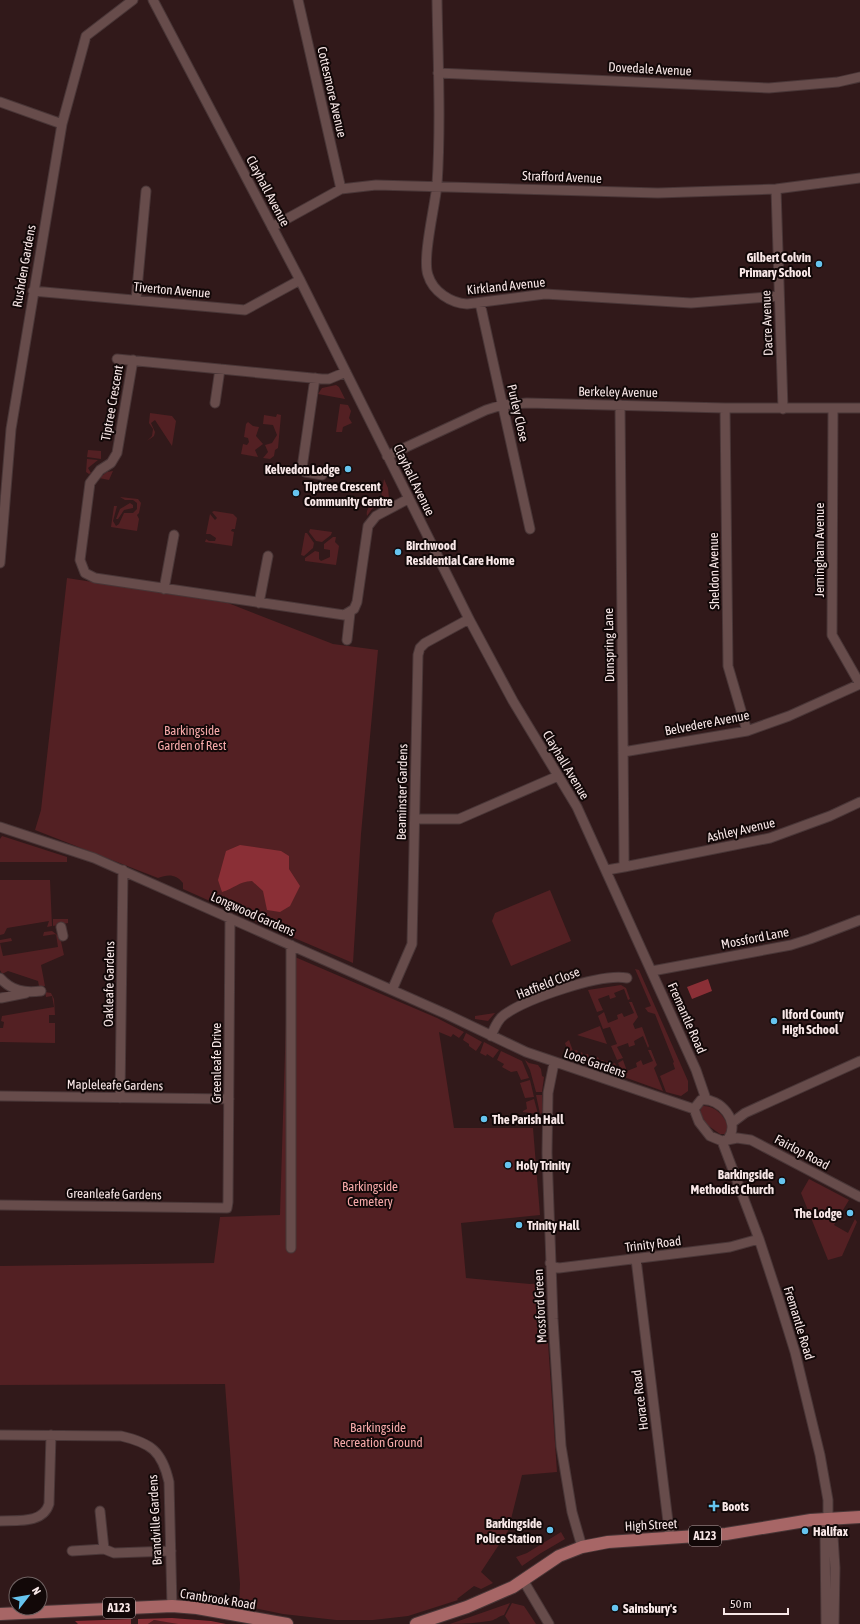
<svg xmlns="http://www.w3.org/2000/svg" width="860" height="1624" font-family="'Asap Condensed',sans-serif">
  <rect width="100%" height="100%" fill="#31191a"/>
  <path fill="#532023" d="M336 385 339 387 345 399 318 394 322 388Z
    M340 404 348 405 351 411 349 418 352 423 343 427 342 432H336Z
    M150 413 172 416 176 421 172 446 155 420 151 423 155 432 154 436 147 441 152 436 153 429 149 423Z
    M277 414 281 415 278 448 275 450 274 456 270 459 263 458 268 452 265 445 272 443 277 435 273 425 263 424 264 415 276 417Z
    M248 422 253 426 259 427 256 436 263 444 255 450 258 457 241 454 243 444 247 445 249 442 248 438 244 437 246 424Z
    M88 450 101 451V459L87 457Z
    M87 459 98 460 88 468 91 473 89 474 86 472Z
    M113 471 109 480 99 478 107 472Z
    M384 479 388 488 389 498 372 509 367 516C365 507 374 503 381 498Z
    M120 497 138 499 141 503 139 513 137 515 139 519 137 531 111 527 114 506H117L113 521 116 526 119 524 124 513H133L137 509V503L133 500H125Z
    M130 503 133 505V508L124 510 118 519H116L120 509Z
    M214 511 233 514 237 518 235 529H232L231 531 234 532 232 546 205 542 206 539 209 541H215L216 538 210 534H206L210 514 215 520 217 518 212 512Z
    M310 529 332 532 331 535 322 542 316 541 309 532Z
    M305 533H307L314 543 313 548 304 556 301 555Z
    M333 537H336L335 542 339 546 336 565 305 561V558L315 551 319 552V559L321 561 330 557V550L324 549V544Z
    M67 578 228 603 333 644 378 650 361 834 353 963 292 937 289 931 282 928 275 930 183 889V883C176 874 168 874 158 878L35 830 41 810Z
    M2 836 67 857V862H0V839Z
    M0 880H50L52 926 47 927 49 921 7 928 4 934 0 935Z
    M550 890 571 941 511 966 492 921 495 913Z
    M53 919H68V923L53 926Z
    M52 931 60 937 64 955 41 965 45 986H39L38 981 8 971 2 974 0 970V940L11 938 12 941 0 943 3 956 58 947 56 934 43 936 44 932Z
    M288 954 437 1018 464 1032 459 1038 453 1034 451 1037 439 1032 454 1128H533L540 1215 461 1223 466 1278 530 1284 544 1283 540 1288 541 1296 545 1300 557 1472 522 1475 508 1531 481 1572 493 1583 481 1589 474 1586 457 1599 458 1600 408 1616 373 1620H336L283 1614 239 1605 240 1584 225 1384 0 1385V1266L214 1263 220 1217 280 1215Z
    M635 969 639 970 688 1081V1091L681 1096 666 1092 660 1076 675 1069 673 1063 674 1062 655 1014 648 1012 645 1008 651 1006Z
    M621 985 626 988 630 999 628 1000 624 989 614 993 616 997 610 999 609 995 598 999 603 1010 597 1012 588 990Z
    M45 992 51 993 54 999 55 1015H49V1023H55V1043L0 1042V1028H3L4 1022 1 1021 2 1016 54 1007 52 996 46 997Z
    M629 1002H632L638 1017 633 1024 635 1029 642 1027 649 1046 648 1048 643 1036 634 1041 635 1045 629 1047 628 1043 617 1047 623 1058 617 1060 611 1046 617 1044 610 1027 603 1029 598 1016 604 1012 608 1023 618 1019 617 1015 622 1013 624 1017 634 1013Z
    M495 1013 488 1021 475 1019V1016Z
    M600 1026 607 1044 577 1035Z
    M466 1033 482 1042 476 1051 469 1046V1044L463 1040Z
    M569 1040 573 1051 577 1050 579 1054 582 1052 583 1055 588 1054 589 1057 593 1056 594 1059 598 1057 600 1061 603 1060 605 1062 608 1061 610 1065 615 1063 620 1076 571 1060 565 1043Z
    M484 1042 499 1050 493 1058 487 1054 486 1056 480 1053Z
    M648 1050H651L657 1065 654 1068 663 1091 624 1077 618 1063 623 1060 627 1071 637 1067 636 1063 641 1060 643 1065 653 1061Z
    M501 1051 522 1061 529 1078 521 1080 517 1071 511 1072 502 1067 504 1064 497 1060Z
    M525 1060 529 1063 538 1065 541 1069 542 1076 544 1077 542 1092H536L530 1070Z
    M530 1080 534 1097 525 1098 520 1083Z
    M536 1095H542L543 1112 540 1114Z
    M534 1099 538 1114 523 1112V1111L527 1109 526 1102Z
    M702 1106C715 1105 723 1115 728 1125L726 1134H720L706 1124 700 1112Z
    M809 1179 849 1200 834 1225 848 1233 855 1219 857 1222 842 1256 828 1260 801 1193Z
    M561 1532 565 1539 541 1553 522 1566 516 1557 527 1553Z
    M510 1603 504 1615C499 1616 494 1621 489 1621 477 1623 464 1624 450 1624Z
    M512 1603 524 1606 536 1624H510L505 1616Z
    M154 1620 177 1623 178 1624H148Z"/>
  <path fill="#8a2f36" d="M240 845 281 851 289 856V869L300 886 290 906 280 912 267 910 263 891 252 881C238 882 235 888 222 892L218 880 226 851Z
    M708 979 712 991 692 999 687 987Z
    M172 1618 211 1621 226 1624H178L154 1620 148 1624H138V1619Z
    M131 1619V1624H78L75 1621Z"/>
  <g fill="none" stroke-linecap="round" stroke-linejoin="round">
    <g stroke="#493637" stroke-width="11">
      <path id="minor" d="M153 0 300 280 469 619 513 701 577 807 696 1070 706 1099
        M298 0 341 189
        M437 0C438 61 441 124 437 185 435 206 422 258 428 275 433 292 451 303 467 304L545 294 691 303 779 296
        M438 73 769 88 838 82 860 77
        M0 102 62 124
        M776 189 783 409
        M272 227 341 189 376 185 658 193 776 189 860 178
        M33 291 245 310 300 280
        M136 300 146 191
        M480 303 530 529
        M117 359 322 379H329L346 372
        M133 360 117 453 111 463 100 470 90 483 80 560 85 573 95 578 344 615 354 609 357 602 368 526 376 516 408 499
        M315 378 302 468 305 472 322 475
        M215 403 220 369
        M725 408 728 666 747 731
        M833 408 832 635 860 684
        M387 456 486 410 502 405 527 403 725 408H860
        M0 563 11 429 62 124 86 36 133 0
        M164 589 174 535
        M259 603 268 556
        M347 640 350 613
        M623 752 747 731 789 716 860 684
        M415 819H459L558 776
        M0 827 94 858 446 1014 526 1052 694 1109
        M624 867 770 838 830 816 860 802
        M607 870 624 867V854L620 405
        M61 927 63 936
        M652 971 791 945 810 939 860 920
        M0 978C12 991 24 993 41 991
        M392 990 412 944 418 655 420 648 425 643 469 619
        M1 998 26 993
        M491 1036C494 1029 497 1020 504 1015 526 999 600 973 627 978
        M554 1063 548 1093 547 1153 553 1319 561 1446 572 1512 582 1547
        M0 1096 229 1099
        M120 1098 123 870
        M733 1122 745 1113 860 1061
        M728 1139C741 1122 720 1097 701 1100L694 1109 699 1122 710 1136 722 1141 737 1138 751 1140 860 1197
        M722 1141 759 1239 778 1297 795 1352 820 1455 828 1500V1519L833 1536 835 1568 834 1624
        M0 1205 227 1208 228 1202 230 918
        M291 1248V945
        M636 1259 670 1538
        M550 1263 554 1267 559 1268 730 1247 759 1239
        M0 1435 121 1436C151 1443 162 1451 169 1482L172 1606
        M100 1511 104 1549 114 1553 171 1551
        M0 1521C17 1520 43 1524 49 1504L51 1435
        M72 1551 104 1549
        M523 1580 549 1624
        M826 1624 825 1533 828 1520"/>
    </g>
    <g stroke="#493637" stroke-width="14">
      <path id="major" d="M0 1614 172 1606 197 1608 287 1624
        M416 1624 467 1607 513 1587 559 1556 582 1547 608 1542 726 1534 811 1520 860 1517"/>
    </g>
    <use href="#minor" stroke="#674c4b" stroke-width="9"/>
    <use href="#major" stroke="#a76666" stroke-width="12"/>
  </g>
  <g fill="#66c4ef" stroke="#120808" stroke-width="1.5">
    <circle cx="819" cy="264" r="4"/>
    <circle cx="348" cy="469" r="4"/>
    <circle cx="296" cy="493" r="4"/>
    <circle cx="398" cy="552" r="4"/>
    <circle cx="774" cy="1021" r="4"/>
    <circle cx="484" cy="1119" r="4"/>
    <circle cx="508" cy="1165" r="4"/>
    <circle cx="782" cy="1181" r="4"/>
    <circle cx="850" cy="1213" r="4"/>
    <circle cx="519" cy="1225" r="4"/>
    <path d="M712 1500h4v4h4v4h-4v4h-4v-4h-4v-4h4z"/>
    <circle cx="550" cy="1530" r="4"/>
    <circle cx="805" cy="1531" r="4"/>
    <circle cx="615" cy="1608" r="4"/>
  </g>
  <g text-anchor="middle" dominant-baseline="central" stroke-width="4" stroke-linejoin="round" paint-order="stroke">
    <g fill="#120808" stroke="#b3a4a4" stroke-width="1">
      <rect x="689" y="1526" width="32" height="20" rx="3"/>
      <rect x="103" y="1598" width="32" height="20" rx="3"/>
    </g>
    <g font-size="12" font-weight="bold" fill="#f8e7e7">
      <text x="705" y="1536">A123</text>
      <text x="119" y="1608">A123</text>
    </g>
    <g font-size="13" fill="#f8e7e7" stroke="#120808">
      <text transform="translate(650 69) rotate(3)">Dovedale Avenue</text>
      <text transform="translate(332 92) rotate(77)">Cottesmore Avenue</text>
      <text transform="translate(562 177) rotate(2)">Strafford Avenue</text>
      <text transform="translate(268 191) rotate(62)">Clayhall Avenue</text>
      <text transform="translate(24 266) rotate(-80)">Rushden Gardens</text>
      <text transform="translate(506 286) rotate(-6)">Kirkland Avenue</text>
      <text transform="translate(172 290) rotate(5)">Tiverton Avenue</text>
      <text transform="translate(767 323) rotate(-92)">Dacre Avenue</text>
      <text transform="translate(618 392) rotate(1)">Berkeley Avenue</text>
      <text transform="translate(112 403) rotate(-80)">Tiptree Crescent</text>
      <text transform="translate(518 413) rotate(77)">Purley Close</text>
      <text transform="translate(414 480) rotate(64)">Clayhall Avenue</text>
      <text transform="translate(819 550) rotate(-90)">Jerningham Avenue</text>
      <text transform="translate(714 571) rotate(-91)">Sheldon Avenue</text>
      <text transform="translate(609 645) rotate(-91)">Dunspring Lane</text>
      <text transform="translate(707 723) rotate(-11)">Belvedere Avenue</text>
      <text transform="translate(566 765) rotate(59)">Clayhall Avenue</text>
      <text transform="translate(402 792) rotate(-89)">Beaminster Gardens</text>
      <text transform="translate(741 830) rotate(-13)">Ashley Avenue</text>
      <text transform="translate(253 914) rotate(24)">Longwood Gardens</text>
      <text transform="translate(755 938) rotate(-11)">Mossford Lane</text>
      <text transform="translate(548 983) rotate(-21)">Hatfield Close</text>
      <text transform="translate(109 984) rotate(-89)">Oakleafe Gardens</text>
      <text transform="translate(687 1018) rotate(66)">Fremantle Road</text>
      <text transform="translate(216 1063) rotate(-90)">Greenleafe Drive</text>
      <text transform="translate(595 1063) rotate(19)">Looe Gardens</text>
      <text transform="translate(115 1085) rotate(1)">Mapleleafe Gardens</text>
      <text transform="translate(802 1152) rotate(28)">Fairlop Road</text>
      <text transform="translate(114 1194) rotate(1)">Greanleafe Gardens</text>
      <text transform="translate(653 1244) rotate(-7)">Trinity Road</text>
      <text transform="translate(540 1306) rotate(-93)">Mossford Green</text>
      <text transform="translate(799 1323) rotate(73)">Fremantle Road</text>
      <text transform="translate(640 1400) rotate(-97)">Horace Road</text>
      <text transform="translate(155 1520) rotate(-93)">Brandville Gardens</text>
      <text transform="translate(651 1525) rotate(-3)">High Street</text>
      <text transform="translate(218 1599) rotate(9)">Cranbrook Road</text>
    </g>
    <g font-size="13" font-weight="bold" fill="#f8e7e7" stroke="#120808" text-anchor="start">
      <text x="811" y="257" text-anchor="end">Gilbert Colvin<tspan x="811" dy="15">Primary School</tspan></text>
      <text x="340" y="469" text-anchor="end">Kelvedon Lodge</text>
      <text x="304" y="486">Tiptree Crescent<tspan x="304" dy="15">Community Centre</tspan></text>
      <text x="406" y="545">Birchwood<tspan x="406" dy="15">Residential Care Home</tspan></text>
      <text x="782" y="1014">Ilford County<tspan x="782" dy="15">High School</tspan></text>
      <text x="492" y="1119">The Parish Hall</text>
      <text x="516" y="1165">Holy Trinity</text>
      <text x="774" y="1174" text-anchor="end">Barkingside<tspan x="774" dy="15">Methodist Church</tspan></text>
      <text x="842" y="1213" text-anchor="end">The Lodge</text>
      <text x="527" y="1225">Trinity Hall</text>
      <text x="722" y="1506">Boots</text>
      <text x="542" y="1523" text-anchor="end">Barkingside<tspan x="542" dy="15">Police Station</tspan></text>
      <text x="813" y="1531">Halifax</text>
      <text x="623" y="1608">Sainsbury's</text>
    </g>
    <g font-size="13" fill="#f6a9a9" stroke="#120808">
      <text x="192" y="730">Barkingside<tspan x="192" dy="15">Garden of Rest</tspan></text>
      <text x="370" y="1186">Barkingside<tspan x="370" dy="15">Cemetery</tspan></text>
      <text x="378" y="1427">Barkingside<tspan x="378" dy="15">Recreation Ground</tspan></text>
    </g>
  </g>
  <g transform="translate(28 1596) rotate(59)"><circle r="19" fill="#120808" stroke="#6e6161"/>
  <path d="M0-3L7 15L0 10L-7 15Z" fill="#66c4ef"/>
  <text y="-6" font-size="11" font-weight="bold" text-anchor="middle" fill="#f8e7e7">N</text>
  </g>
  <path d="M724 1608v6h64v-6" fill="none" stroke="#f8e7e7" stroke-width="2"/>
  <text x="730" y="1608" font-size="12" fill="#f8e7e7" stroke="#120808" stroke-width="3" paint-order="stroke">50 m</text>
</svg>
